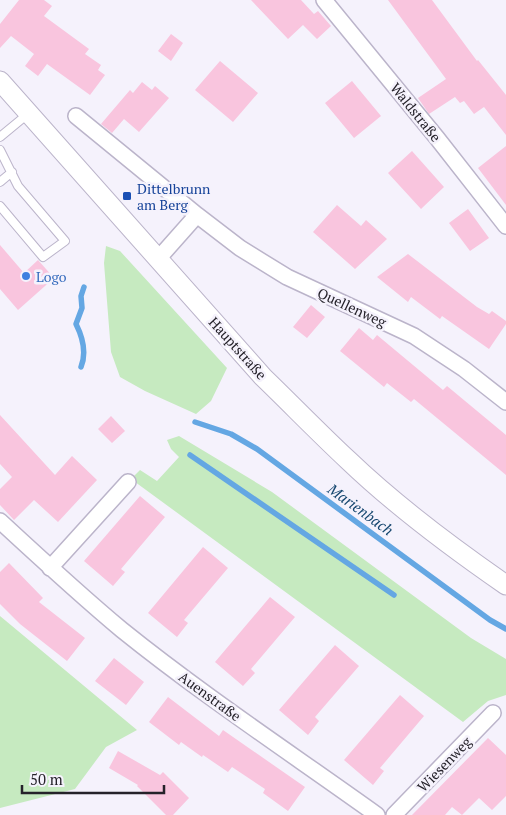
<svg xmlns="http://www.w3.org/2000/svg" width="506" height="815" font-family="'PT Serif',serif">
  <rect width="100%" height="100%" fill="#f5f2fc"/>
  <path fill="#c6eac0" d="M106 246 120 251 227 368 211 401 196 414 145 391 120 377 111 352 104 263Z
    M179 436 272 492 471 638 506 659V695L488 701 463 722 131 479 140 470 157 481 179 457 171 449 167 440Z
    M0 616 137 730 106 747 75 789 0 808Z"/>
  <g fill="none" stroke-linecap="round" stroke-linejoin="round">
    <path stroke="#64a7e3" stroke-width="5.5" d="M81 367C87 352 83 338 76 324L82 308 81 296 84 287
      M195 422 231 434 257 449 490 620 506 629
      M190 455 394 595"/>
  </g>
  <path fill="#f9c5de" d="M19 0H44L52 6 44 16 89 49 85 54 101 65 98 70 105 75 90 95 47 64 38 76 25 66 34 54 11 36 0 48V24Z
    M251 0H301L314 14 318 11 331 26 317 39 303 25 288 39Z
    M388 0H432L477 61 478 60 506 95V135L484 107 474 114 464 101 460 103 455 97 429 114 418 98 446 79Z
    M171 34 183 43 171 61 158 51Z
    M220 61 258 93 233 122 195 90Z
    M352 81 381 116 354 138 325 103Z
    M142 82 152 90 155 86 169 98 139 132 124 119 112 133 101 124 130 90 133 93Z
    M506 146V205L478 168Z
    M412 151 444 187 421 209 388 173Z
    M337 205 361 226 366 220 387 239 355 269 313 232Z
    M468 209 489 238 470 251 449 223Z
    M0 245 24 273 38 260 54 278 18 310 0 289Z
    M408 254 477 307 489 314 492 311 506 321V324L489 349 442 316 440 319 411 297 408 302 377 277Z
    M311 305 325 317 307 338 293 327Z
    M359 328 373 340 377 335 443 390 447 386 506 435V475L414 399 411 402 387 383 384 387 340 351Z
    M0 415 55 475 72 456 97 480 58 522 34 500 14 520 0 505V489L12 477 0 464Z
    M111 416 125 431 112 443 98 429Z
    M140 496 165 517 121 569 125 572 113 586 84 561Z
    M203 547 228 568 184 620 188 623 177 637 148 613Z
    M9 563 43 598 39 602 85 638 67 661 20 624 0 604V572Z
    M270 597 295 617 251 669 255 673 243 686 215 662Z
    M335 645 359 666 315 717 319 721 308 735 279 710Z
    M114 658 144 682 126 705 95 681Z
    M400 695 424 716 380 768 384 771 373 785 344 760Z
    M168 697 219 736 223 730 305 787 288 811 263 793 265 789 232 767 228 772 203 755 202 757 181 742 179 745 149 722Z
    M488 738 506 755V796L492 810 479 798 462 815 452 807 445 815H412Z
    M118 751 160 775 163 772 189 798 173 815H166L137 786 138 785 109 768Z"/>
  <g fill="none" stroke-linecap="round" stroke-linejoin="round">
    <g stroke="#bbb4ca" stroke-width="10">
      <path id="service" d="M0 137 29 113
        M0 150 18 186 65 241 43 257 0 206
        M0 182 12 172"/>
    </g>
    <g stroke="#bbb4ca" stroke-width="18">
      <path id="minor" d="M324 0 437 138 506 226
        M76 116 197 215
        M158 259 197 215 240 248 287 277 414 336 464 369 506 402
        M0 521C40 558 80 595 122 630 204 696 292 754 377 815
        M50 568 128 482
        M394 815 493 713"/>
    </g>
    <g stroke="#bbb4ca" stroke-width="21">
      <path id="tertiary" d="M0 81 263 377C291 404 319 433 348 460 396 506 451 547 506 585"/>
    </g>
    <use href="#service" stroke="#fff" stroke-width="8"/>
    <use href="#minor" stroke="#fff" stroke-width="15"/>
    <use href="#tertiary" stroke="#fff" stroke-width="19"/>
  </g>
  <rect fill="#1a4fb4" stroke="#f5f2fc" stroke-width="2" x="122" y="191" width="10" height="10" rx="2.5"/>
  <circle fill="#3f7fe0" stroke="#f5f2fc" stroke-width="2" cx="26" cy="276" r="5"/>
  <g text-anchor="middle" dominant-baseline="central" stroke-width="5" stroke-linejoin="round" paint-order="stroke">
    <g font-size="14" fill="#25222a" stroke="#f5f2fc">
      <text transform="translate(416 112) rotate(51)">Waldstraße</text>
      <text transform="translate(352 307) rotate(25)">Quellenweg</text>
      <text transform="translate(238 348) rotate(48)">Hauptstraße</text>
      <text transform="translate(210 696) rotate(36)">Auenstraße</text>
      <text transform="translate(444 764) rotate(-46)">Wiesenweg</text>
    </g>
    <g font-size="14" fill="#164399" stroke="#f5f2fc" text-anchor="start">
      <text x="137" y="188">Dittelbrunn<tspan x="137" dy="16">am Berg</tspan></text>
    </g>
    <g font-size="14" fill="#366cbe" stroke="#f5f2fc" text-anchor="start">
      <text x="36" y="276">Logo</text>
    </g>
    <g font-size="15" font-style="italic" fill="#16476f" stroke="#f5f2fc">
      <text transform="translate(361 509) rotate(36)">Marienbach</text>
    </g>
  </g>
  <path d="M22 785v8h142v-8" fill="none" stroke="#25222a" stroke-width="2.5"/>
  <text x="30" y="785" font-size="15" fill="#25222a" stroke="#f5f2fc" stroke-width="4" paint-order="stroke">50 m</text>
</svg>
